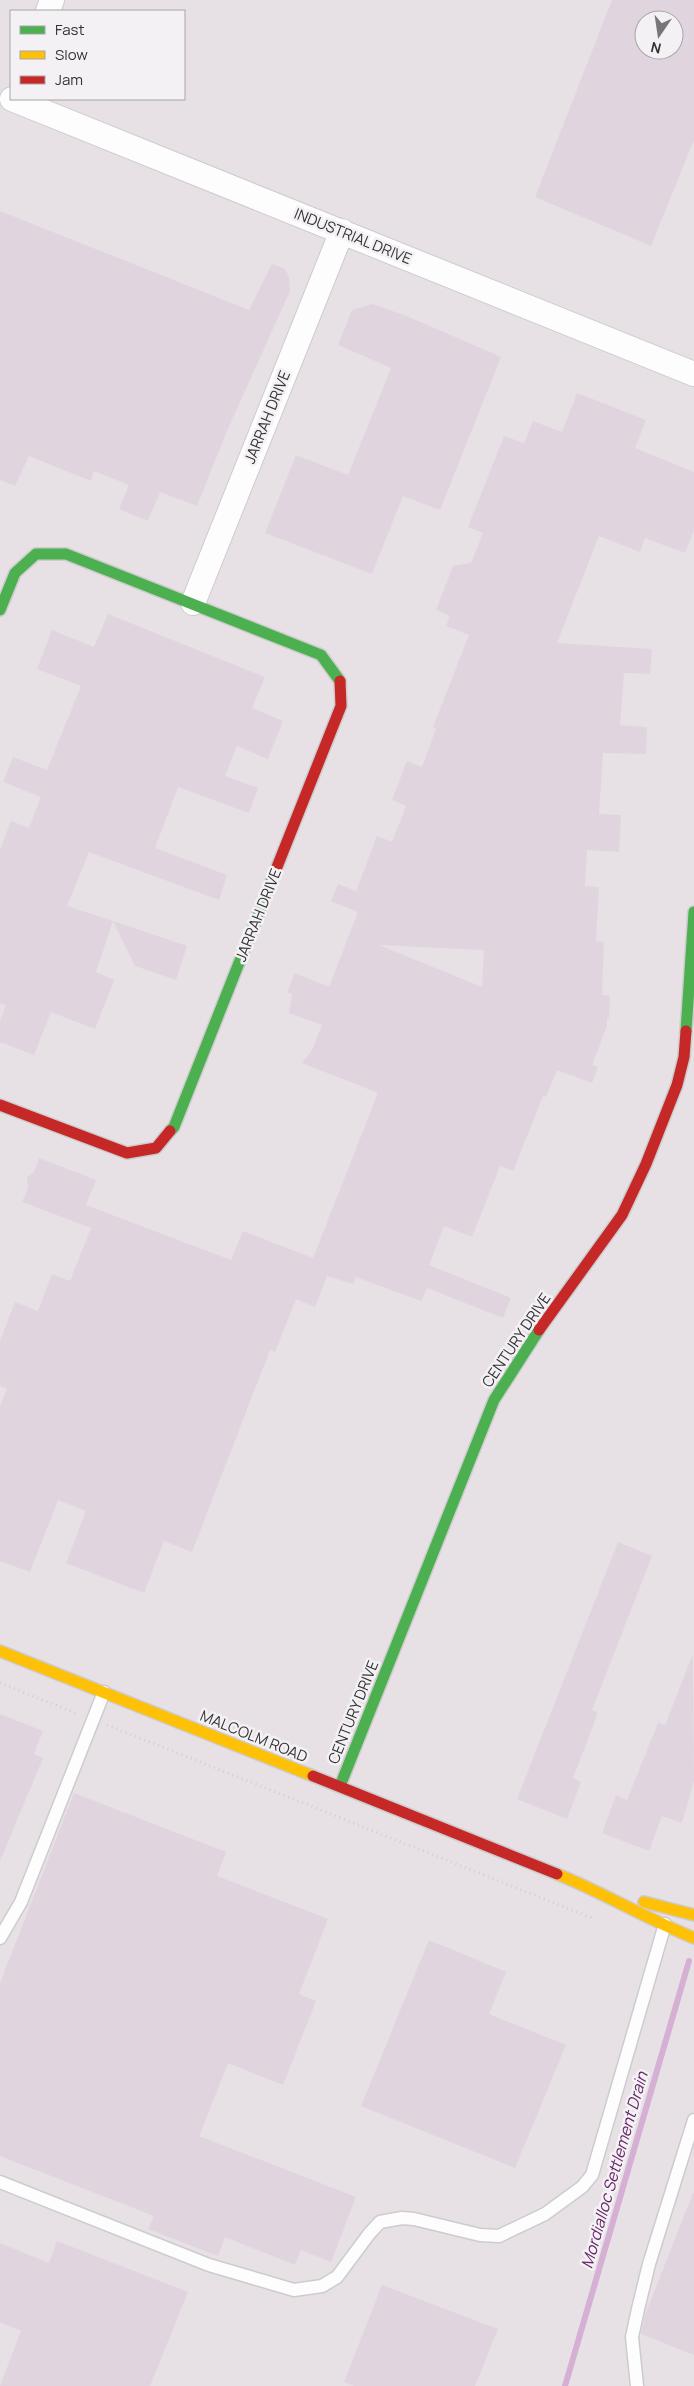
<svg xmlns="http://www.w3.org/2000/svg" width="694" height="2386" font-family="Manrope,sans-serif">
  <rect width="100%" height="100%" fill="#f3f2f3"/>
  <path fill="#e7e1e6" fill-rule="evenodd" d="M0 0H694V2386H0ZM11 11H184V99H11ZM644 20H674V50H644Z"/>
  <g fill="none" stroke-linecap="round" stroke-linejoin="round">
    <path stroke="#d5afd4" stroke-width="6" d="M565 2386 689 1961"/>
  </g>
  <path fill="#e0d4df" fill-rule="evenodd" d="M612 0H694V140L651 246 535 197ZM644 20H674V50H644Z
    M0 211 249 310 272 264 285 269 289 277 290 291 227 431 197 506 160 492 148 521 119 509 129 485 94 471 91 481 29 456 15 486 0 480Z
    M373 304 409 317 501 357 440 510 403 496 372 574 265 533 296 455 348 475 391 368 338 345 352 310Z
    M577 393 646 420 635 448 694 472V530L685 553 645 538 640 552 599 536 557 643 652 649 650 674 624 673 620 725 647 727 646 754 603 753 599 814 621 815 619 852 587 850 585 886 599 887 596 941 604 942 602 995 610 996 609 1018H607V1026L592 1065 598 1067 592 1083 557 1070 546 1097 543 1096 513 1171 500 1166 472 1237 444 1226 429 1265 511 1298 503 1318 427 1288 421 1301 356 1277 353 1284 327 1276 315 1307 296 1299 275 1352 270 1350 192 1552 164 1541 144 1593 66 1563 86 1511 58 1500 30 1572 0 1561V1406L7 1389 0 1386V1341L15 1302 38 1311 52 1274 70 1281 91 1228 22 1202 28 1188 27 1177 34 1172 39 1158 96 1180 86 1205 231 1260 243 1231 313 1258 378 1093 302 1063 312 1050 322 1025 289 1013 292 994 287 993 295 973 329 987 358 912 331 901 338 884 356 891 377 836 392 842 406 806 392 800 407 761 422 767 436 729 433 727 469 635 446 626 450 616 436 610 453 566 471 563 483 533 468 527 504 436 524 443 533 421 562 432ZM379 945 484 950 482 987Z
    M108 614 265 677 252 708 283 721 268 759 237 746 225 776 258 788 249 813 178 787 155 848 227 875 219 900 89 852 67 906 113 921 96 972 114 980 95 1029 51 1012 34 1055 0 1042V1021L6 1005 0 1003V850L11 821 29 828 41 797 3 782 13 757 47 770 81 686 37 669 52 630 94 647Z
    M113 921 187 946 176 980 135 966Z
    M618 1542 652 1556 592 1710 598 1713 573 1778 581 1782 567 1819 517 1799Z
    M693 1654 694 1781 682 1823 662 1816 649 1851 602 1833 616 1795 627 1800 658 1723 665 1725Z
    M0 1714 43 1731 34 1754 43 1758 0 1861Z
    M74 1793 226 1852 217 1876 328 1919 299 1994 316 2001 283 2085 228 2063 199 2136 356 2197 331 2262 301 2250 295 2265 225 2237 218 2256 148 2229 154 2216 0 2156V1983Z
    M429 1940 506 1972 489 2014 566 2045 515 2168 361 2106Z
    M693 2193H694V2355L641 2334 645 2315Z
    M57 2241 188 2292 150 2386H0L21 2331 0 2322V2243L49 2263Z
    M382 2285 498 2329 475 2386H354L344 2382Z"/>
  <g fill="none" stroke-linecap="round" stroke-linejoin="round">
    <g stroke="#cdcccd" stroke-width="15">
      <path id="lane" d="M0 1938 21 1902 104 1692
        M0 2182 209 2265 294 2290 322 2286 337 2277 369 2234 380 2222 402 2218 414 2219 480 2235 499 2236 545 2214 582 2187 592 2175 665 1924
        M637 2386 632 2337 638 2309 649 2264 694 2120"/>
    </g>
    <g stroke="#cdcccd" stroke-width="26">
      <path id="street" d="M48 11 52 0
        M12 99 694 374
        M193 603 342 231"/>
    </g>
    <g stroke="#cdcccd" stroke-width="14">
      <path id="fast" d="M0 610 15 573 36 554H66L321 655 340 681
        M686 1031 694 912
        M170 1131 174 1127 275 872
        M340 1786 494 1400 539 1330"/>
    </g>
    <g stroke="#cdcccd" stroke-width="14">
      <path id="slow" d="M0 1651 313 1776
        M557 1874C604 1893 647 1919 694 1938
        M644 1902 694 1915"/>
    </g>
    <g stroke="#cdcccd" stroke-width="14">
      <path id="jam" d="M275 872 341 706 340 681
        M0 1105 127 1153 156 1148 170 1131
        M539 1330 622 1215 646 1164 677 1085 684 1057 686 1031
        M313 1776 557 1874"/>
    </g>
    <path stroke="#d0cfd0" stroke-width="3" stroke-dasharray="1 4" stroke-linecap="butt" d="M0 1683 78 1714
      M107 1725 592 1918"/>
    <use href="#lane" stroke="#fdfdfd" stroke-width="12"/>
    <use href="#street" stroke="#fdfdfd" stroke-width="24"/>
    <use href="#fast" stroke="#4caf50" stroke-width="11"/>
    <use href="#slow" stroke="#ffc107" stroke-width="11"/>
    <use href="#jam" stroke="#c62828" stroke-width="11"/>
  </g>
  <g text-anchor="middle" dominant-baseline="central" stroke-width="5" stroke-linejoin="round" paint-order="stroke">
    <g font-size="15" fill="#343334" stroke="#f4f1f4">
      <text transform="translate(353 236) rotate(22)">INDUSTRIAL DRIVE</text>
      <text transform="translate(267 417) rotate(-68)">JARRAH DRIVE</text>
      <text transform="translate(258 915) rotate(-68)">JARRAH DRIVE</text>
      <text transform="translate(516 1340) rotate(-56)">CENTURY DRIVE</text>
      <text transform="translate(353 1712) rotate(-68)">CENTURY DRIVE</text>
      <text transform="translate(254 1736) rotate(22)">MALCOLM ROAD</text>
    </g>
    <g font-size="16" font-style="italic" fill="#672668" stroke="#f4f1f4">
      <text transform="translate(614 2170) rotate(-74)">Mordialloc Settlement Drain</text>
    </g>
  </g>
  <rect x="10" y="10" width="175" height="90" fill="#f4f1f4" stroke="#a7a5a7"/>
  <rect x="20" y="26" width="25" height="8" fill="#4caf50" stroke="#a7a5a7"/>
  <text x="55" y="35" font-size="15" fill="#343334">Fast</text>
  <rect x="20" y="51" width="25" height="8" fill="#ffc107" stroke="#a7a5a7"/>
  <text x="55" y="60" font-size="15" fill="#343334">Slow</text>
  <rect x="20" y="76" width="25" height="8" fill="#c62828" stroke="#a7a5a7"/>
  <text x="55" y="85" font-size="15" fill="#343334">Jam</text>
  <g transform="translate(659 35) rotate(193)"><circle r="24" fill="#f4f1f4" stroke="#a7a5a7"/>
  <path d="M0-4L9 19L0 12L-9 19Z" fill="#777677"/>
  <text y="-8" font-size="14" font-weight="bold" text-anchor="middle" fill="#343334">N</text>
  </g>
</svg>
